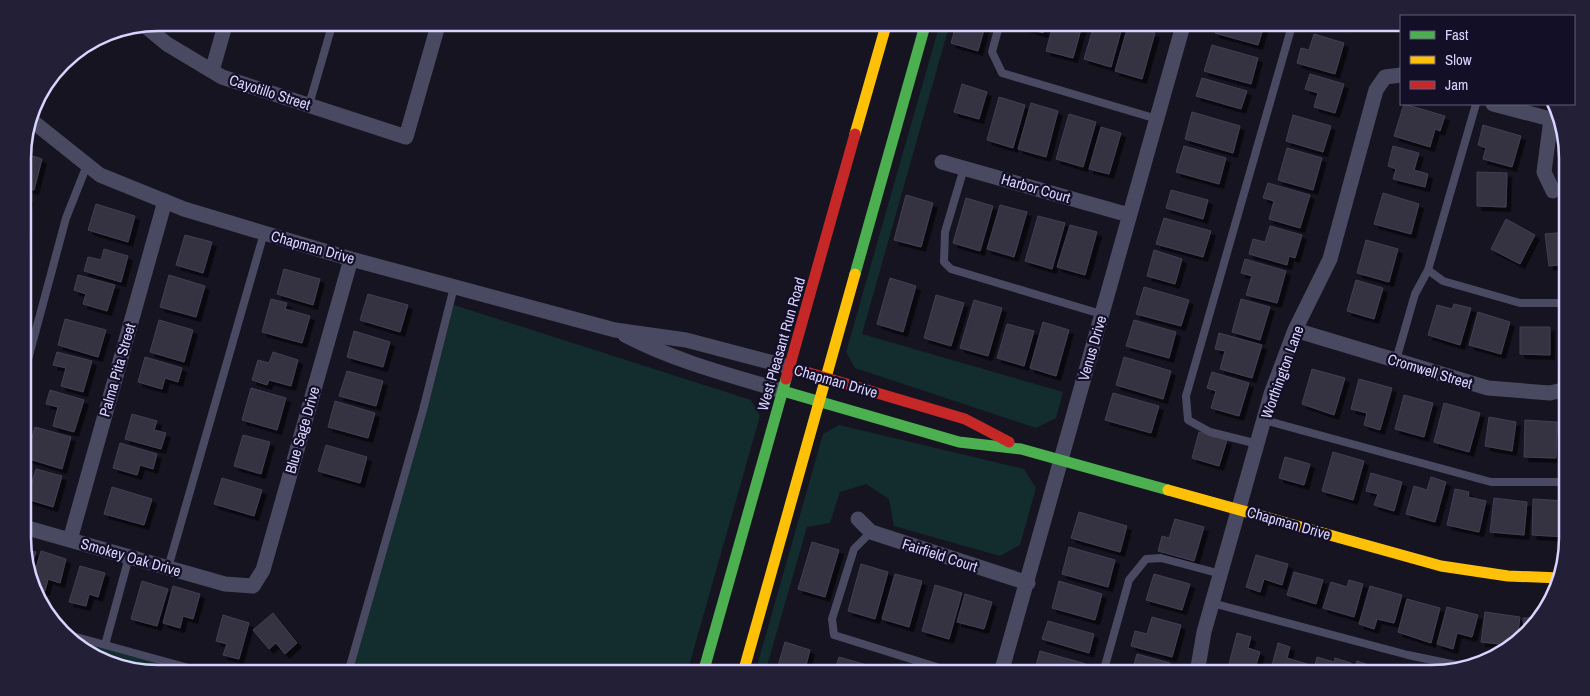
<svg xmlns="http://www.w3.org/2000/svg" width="1590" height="696" font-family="'Archivo Narrow',sans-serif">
  <defs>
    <filter id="shadow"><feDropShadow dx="4.5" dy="4.5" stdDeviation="0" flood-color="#0009"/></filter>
  </defs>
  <rect width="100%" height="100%" fill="#161421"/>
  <path fill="#132c2d" d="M940 23H950L862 334 1063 392 1056 418 1036 428 855 368 846 352Z
    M451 304 751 400 760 416 687 673H346Z
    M839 425 1024 469 1036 488 1020 545 1000 556 894 526 889 499 866 484 840 492 830 523 807 527 765 673H755L823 434Z
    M74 639 197 673H158L106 663Z"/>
  <path fill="#343243" stroke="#433f54" filter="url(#shadow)" d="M957 22H986L978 51 951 43Z
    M1019 22H1046L1043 33 1018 25Z
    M1054 22H1083L1073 58 1046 51Z
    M1095 22 1123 24 1111 67 1084 59Z
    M1218 22H1265L1258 45 1215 33Z
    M1346 22H1368V25L1346 27Z
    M1128 26 1155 33 1142 79 1115 71Z
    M1314 34 1344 43 1335 74 1297 63 1301 48 1309 50Z
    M1212 45 1258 58 1251 84 1204 71Z
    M1310 74 1344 84 1335 113 1314 107 1318 93 1305 89Z
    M1202 78 1247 91 1241 109 1196 96Z
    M962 84 987 92 979 119 954 112Z
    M999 97 1025 105 1013 148 987 140Z
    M1031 103 1058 111 1046 157 1018 149Z
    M1404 104 1445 116 1440 131 1435 129 1430 147 1394 136Z
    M1192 112 1240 126 1233 153 1185 139Z
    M1069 114 1096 122 1083 167 1056 159Z
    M1293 115 1331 126 1323 152 1286 141Z
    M1483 125 1521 136 1512 167 1483 159 1486 148 1478 145Z
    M1101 127 1121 133 1109 174 1089 169Z
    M1184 146 1226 158 1219 184 1176 172Z
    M1393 146 1419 153 1414 170 1428 174 1425 187 1393 179 1396 169 1388 166Z
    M1287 148 1322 158 1313 190 1278 180Z
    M23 153 42 159 34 190 23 187Z
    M1477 172 1507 173 1506 207 1477 206Z
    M1268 183 1310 195 1300 228 1269 219 1274 201 1263 198Z
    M1171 190 1208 200 1203 219 1166 208Z
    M1383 193 1419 204 1411 234 1374 224Z
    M906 195 933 203 921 247 894 240Z
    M23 197 29 199 23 220Z
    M966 198 993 206 980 251 953 243Z
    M96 204 135 216 128 242 88 230Z
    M1000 205 1027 212 1014 257 987 249Z
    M1038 216 1065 223 1052 269 1025 261Z
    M1164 218 1211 231 1203 257 1156 244Z
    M1506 219 1535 235 1520 264 1491 249Z
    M1070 225 1097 232 1085 275 1057 267Z
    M1270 226 1302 235 1295 258 1289 256 1287 265 1249 254 1253 239 1265 242Z
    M1567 232V271L1566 264 1549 266 1545 234Z
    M185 235 212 242 203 273 176 265Z
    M1366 240 1398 249 1389 282 1357 273Z
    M104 249 128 256 121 282 84 271 88 257 101 260Z
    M1154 250 1182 259 1175 284 1147 276Z
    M1245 259 1286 271 1277 303 1246 295 1252 276 1241 273Z
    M284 269 320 279 313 305 277 294Z
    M78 275 115 285 107 311 83 304 86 294 74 290Z
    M169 275 205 286 196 317 160 307Z
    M890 278 916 286 903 332 877 324Z
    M1356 280 1383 288 1374 319 1347 311Z
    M1144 287 1189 300 1181 326 1136 314Z
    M368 294 408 305 400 332 360 320Z
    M936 295 964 303 951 346 924 338Z
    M271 299 287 303 285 309 310 316 302 343 262 332Z
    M1241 299 1270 307 1260 340 1232 332Z
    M974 300 1002 308 988 356 960 348Z
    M1454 304 1471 308 1460 345 1428 335 1437 305 1452 309Z
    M1478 312 1510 322 1501 354 1469 345Z
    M65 319 106 330 98 357 58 345Z
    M159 320 193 330 184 362 150 352Z
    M1134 320 1176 332 1169 358 1126 346Z
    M1043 322 1069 330 1056 376 1030 368Z
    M1007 324 1034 331 1024 366 997 358Z
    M1520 327H1550V355L1520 354Z
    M354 331 390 342 383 367 347 357Z
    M1219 333 1262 345 1252 378 1220 369 1225 351 1215 349Z
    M57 352 92 361 83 392 61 386 66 368 53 365Z
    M273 352 298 360 291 386 269 380 267 385 252 380 258 360 269 363Z
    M145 357 182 368 178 382 165 378 162 389 138 382Z
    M1124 357 1171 371 1163 399 1116 385Z
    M1312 369 1345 378 1334 415 1302 404Z
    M347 371 383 381 376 406 339 396Z
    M1212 372 1249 383 1239 416 1211 408 1216 391 1207 388Z
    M1359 379 1392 388 1380 430 1364 425 1367 413 1351 409Z
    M251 388 286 398 277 430 242 420Z
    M50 390 84 400 74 432 53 426 58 407 46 404Z
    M1113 393 1159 406 1151 433 1105 420Z
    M1404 395 1433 403 1424 437 1395 429Z
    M335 401 375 413 368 438 328 427Z
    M1444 403 1480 413 1469 452 1434 442Z
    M132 414 157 421 154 430 166 433 161 449 125 439Z
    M1489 417 1516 422 1512 451 1485 446Z
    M1525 420 1557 422 1556 458 1524 457Z
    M1567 421V455L1563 422Z
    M35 427 71 437 62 469 26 458Z
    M1199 432 1227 440 1219 466 1192 458Z
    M243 435 270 442 261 474 234 466Z
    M120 443 157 454 153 469 140 465 137 475 113 468Z
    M326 445 367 457 360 483 318 471Z
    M1333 452 1364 461 1353 500 1322 491Z
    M1285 457 1310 464 1304 485 1279 478Z
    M36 469 62 476 53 507 27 499Z
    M1371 473 1402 482 1394 511 1374 505 1378 494 1366 491Z
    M1431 477 1446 482 1435 522 1406 514 1414 486 1427 490Z
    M222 478 262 490 254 516 214 504Z
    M112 487 152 499 144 525 104 514Z
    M1455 489 1469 492 1468 497 1486 501 1479 532 1447 525Z
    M1494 498 1527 502 1524 535 1490 532Z
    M1533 499 1567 501 1566 537 1532 535Z
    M1079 512 1127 526 1120 552 1071 538Z
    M1175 519 1204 527 1194 561 1158 551 1162 536 1169 538Z
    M812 542 839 550 825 597 798 589Z
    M1069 547 1115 560 1108 587 1062 574Z
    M24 549 36 552 30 571 24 556Z
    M41 551 66 559 60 583 48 579 45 591 38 589 33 578Z
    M1256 555 1288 564 1282 585 1264 579 1260 592 1246 587Z
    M861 564 888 572 875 619 848 611Z
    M80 566 105 573 98 597 89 594 86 606 69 602Z
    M1294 572 1323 580 1316 604 1287 595Z
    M895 574 922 581 909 627 882 619Z
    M1154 574 1190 584 1182 610 1146 600Z
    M1349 580 1363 584 1354 617 1323 608 1331 582 1347 587Z
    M142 581 168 589 157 626 131 619Z
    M1059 581 1102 594 1095 620 1052 608Z
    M935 585 962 593 949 639 922 631Z
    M173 586 200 594 193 619 183 616 180 628 163 623Z
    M1370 586 1402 595 1394 623 1377 619 1374 629 1359 624Z
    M965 594 992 602 984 629 957 622Z
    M1407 599 1440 608 1431 643 1398 632Z
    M1447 607 1478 615 1472 637 1457 633 1453 649 1437 644Z
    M1485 612 1520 617 1517 639 1508 651 1498 652 1499 644 1481 642Z
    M273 613 297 643 285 654 276 643 269 649 253 630Z
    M223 615 249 623 239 659 223 655 227 644 216 641Z
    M1152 617 1181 625 1172 657 1131 646 1135 631 1147 634Z
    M1523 618H1534L1524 631Z
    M1048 621 1094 634 1089 653 1042 639Z
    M1237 633 1251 637 1248 648 1260 652 1254 671 1229 664Z
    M785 642 810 650 804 673H791L777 669Z
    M1278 643 1290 647 1287 658 1307 664 1304 673H1270Z
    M1040 651 1086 664 1083 673H1034Z
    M1137 654 1170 663 1168 673H1144L1145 671 1133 668Z
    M839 657 867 665 864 673H834Z
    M1317 657 1334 662 1335 658 1351 663 1348 673H1313Z
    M1357 661 1372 666 1369 673H1353Z"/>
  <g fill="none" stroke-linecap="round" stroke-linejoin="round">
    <path stroke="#4a4962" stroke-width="8" d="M1000 22 992 52 1002 73 1157 119
      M309 105 333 22
      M964 168 945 232 944 262 951 269 1101 314
      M1428 270 1443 281 1520 303H1567
      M1396 360 1415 294 1428 270 1476 104
      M23 378 66 218 87 165
      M1264 420 1491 482H1567
      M1258 444 1210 432 1188 420 1186 396 1293 22
      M871 532 854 549 832 619 834 635 956 673
      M168 568 264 233
      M1212 603 1408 655 1461 666
      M69 635 207 673
      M105 645 129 557
      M348 673 423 410 454 287
      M1103 673 1129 580 1146 559 1161 558 1221 574"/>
    <path stroke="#4a4962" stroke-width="15" d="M144 25 167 44 222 77 406 137 439 22
      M212 71 226 22
      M1493 104 1558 121
      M1551 119 1544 172 1553 191
      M31 120 100 175 184 209 351 259 615 330 686 340 789 367
      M942 162 1129 215
      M1295 330 1488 388 1550 393 1567 389
      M625 335C675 361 729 375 783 391
      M858 519 871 532 1028 583
      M24 527 225 584 253 586 263 570 351 259
      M70 540 165 201
      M1001 673 1184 22
      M1197 673 1204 632 1271 394 1295 330 1330 259 1376 90 1385 77 1401 75"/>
    <path stroke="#4caf50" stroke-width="11" d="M855 274 926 22
      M783 391 959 442 1021 449 1168 490
      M703 673 786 379"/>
    <path stroke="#ffc107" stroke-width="11" d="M855 134 887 22
      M1168 490 1441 566 1508 576 1560 578
      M743 673 855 274"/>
    <path stroke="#c62828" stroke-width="11" d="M789 367 965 419 1009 442
      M786 379 855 134"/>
  </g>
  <g text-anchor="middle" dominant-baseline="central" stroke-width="4.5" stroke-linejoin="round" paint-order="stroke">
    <g font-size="15" fill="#d9d4ff" stroke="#130f26">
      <text transform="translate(270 92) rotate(18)">Cayotillo Street</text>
      <text transform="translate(1036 188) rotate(16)">Harbor Court</text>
      <text transform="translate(313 247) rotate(16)">Chapman Drive</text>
      <text transform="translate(781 344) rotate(-74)">West Pleasant Run Road</text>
      <text transform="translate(1092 348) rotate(-74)">Venus Drive</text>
      <text transform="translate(117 370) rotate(-74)">Palma Pita Street</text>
      <text transform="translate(1430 371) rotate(17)">Cromwell Street</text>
      <text transform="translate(1282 372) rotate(-70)">Worthington Lane</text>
      <text transform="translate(836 381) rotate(16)">Chapman Drive</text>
      <text transform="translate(302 430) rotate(-74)">Blue Sage Drive</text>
      <text transform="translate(1289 523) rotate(16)">Chapman Drive</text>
      <text transform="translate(940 555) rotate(18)">Fairfield Court</text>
      <text transform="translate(131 557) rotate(16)">Smokey Oak Drive</text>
    </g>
  </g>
  <path d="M0 0H1590V696H0ZM158 31H1432A127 127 0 0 1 1559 158V538A127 127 0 0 1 1432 665H158A127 127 0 0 1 31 538V158A127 127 0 0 1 158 31Z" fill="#231f37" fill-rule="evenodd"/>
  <path fill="none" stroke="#d9d4ff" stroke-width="2.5" d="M158 31H1432A127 127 0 0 1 1559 158V538A127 127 0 0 1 1432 665H158A127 127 0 0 1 31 538V158A127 127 0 0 1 158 31Z"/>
  <rect x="1400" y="15" width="175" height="90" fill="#130f26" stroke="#625e7d"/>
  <rect x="1410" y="31" width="25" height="8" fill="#4caf50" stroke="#625e7d"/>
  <text x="1445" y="40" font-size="15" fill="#d9d4ff">Fast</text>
  <rect x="1410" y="56" width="25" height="8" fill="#ffc107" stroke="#625e7d"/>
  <text x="1445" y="65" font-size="15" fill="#d9d4ff">Slow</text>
  <rect x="1410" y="81" width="25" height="8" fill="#c62828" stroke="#625e7d"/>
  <text x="1445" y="90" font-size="15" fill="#d9d4ff">Jam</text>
</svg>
